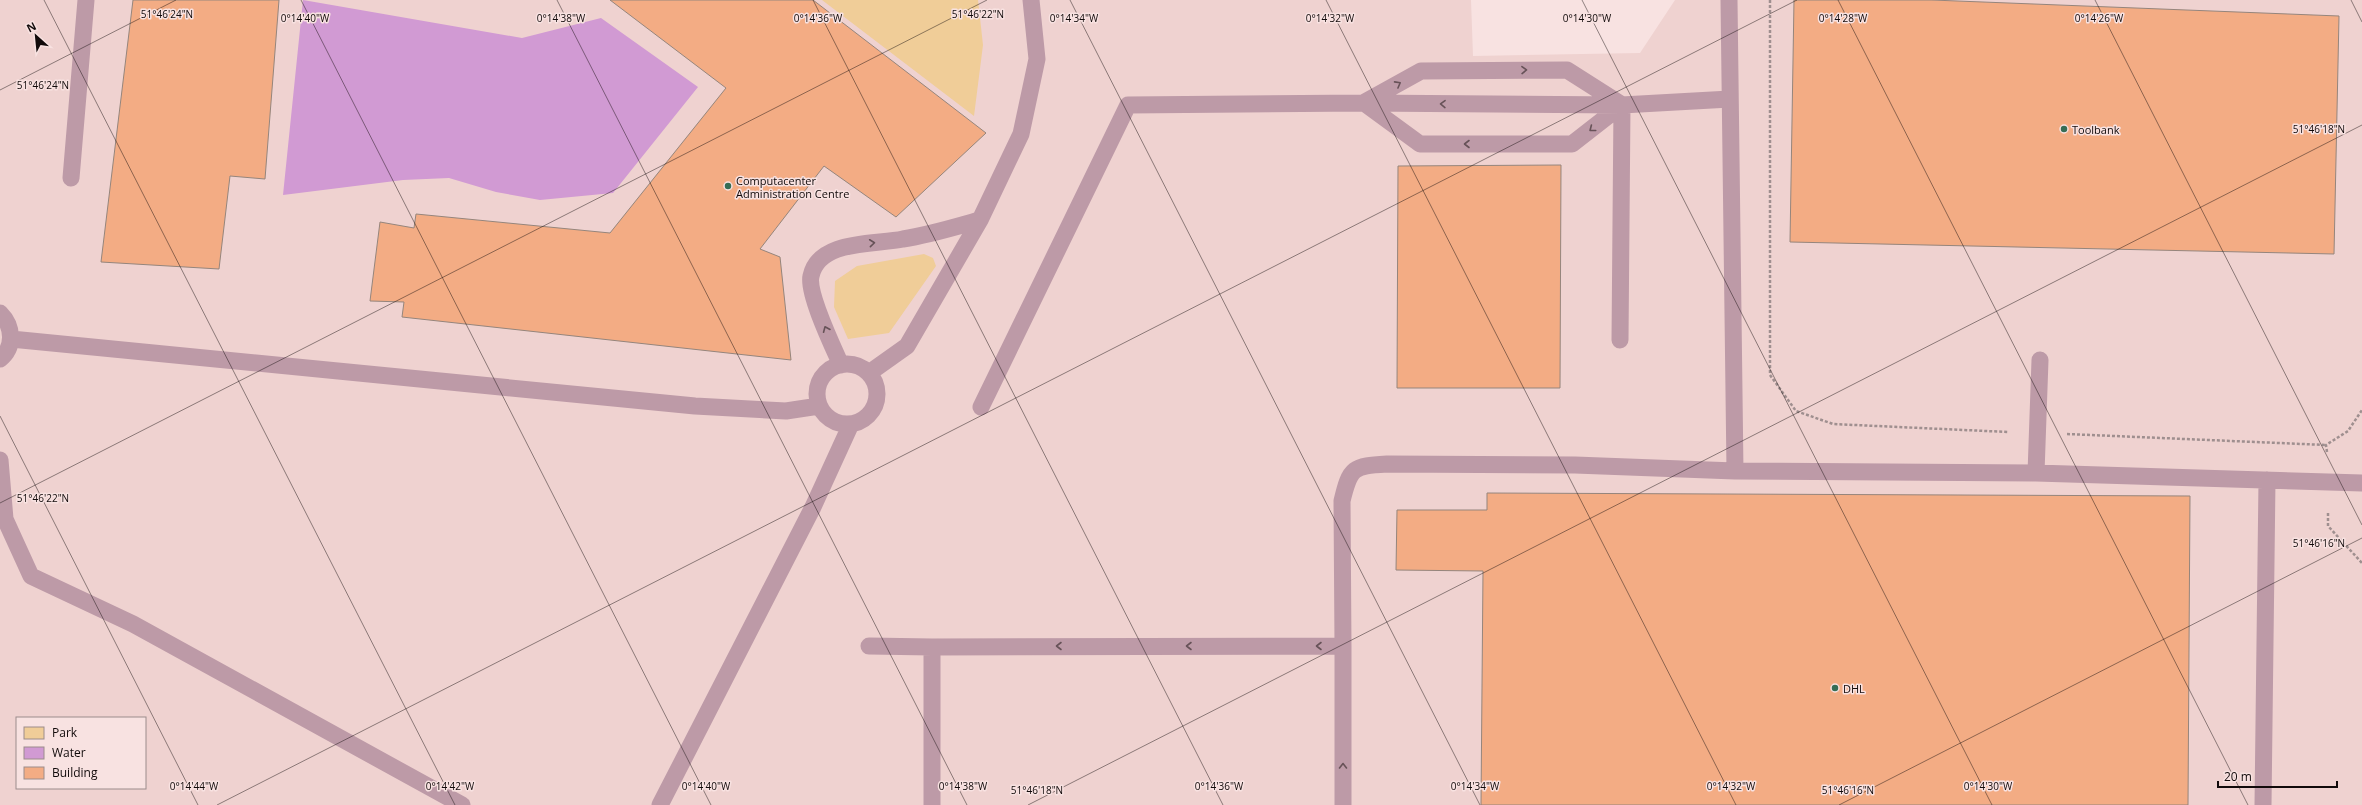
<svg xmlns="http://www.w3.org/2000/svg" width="2362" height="805" font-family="'Open Sans',sans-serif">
  <rect width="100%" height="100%" fill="#f8e2e1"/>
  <path fill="#efd2d0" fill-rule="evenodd" d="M0 0H1471L1473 56 1640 53 1675 0H2362V805H0ZM17 718H145V788H17Z"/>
  <path fill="#f0cd98" d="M822 0H978L983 45 974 116Z
    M924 254 933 258 936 266 889 333 848 339 834 307 835 281 857 266Z"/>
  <path fill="#d19ad3" d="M303 0 522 38 601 18 698 87 613 193 540 200 496 192 449 178 403 180 283 195Z"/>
  <path fill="#f3ac84" stroke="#95857c" d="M133 0H279L265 179 230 176 219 269 101 262Z
    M610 0H813L986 133 896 217 824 166 760 249 780 257 791 360 402 317 404 302 370 301 380 222 414 228 416 214 610 233 726 88Z
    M1794 0H1932L2339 16 2334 254 1790 242Z
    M1561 165 1560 388H1397L1398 166Z
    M1487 493 2190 496 2188 805H1481L1483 571 1396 570 1397 510H1487Z"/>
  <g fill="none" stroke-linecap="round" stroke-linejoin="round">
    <path stroke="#9f8f8f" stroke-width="2.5" stroke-dasharray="3 2" stroke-linecap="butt" d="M1770 0V375L1796 411 1833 424 2008 432
      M2067 434 2326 445
      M2327 452 2326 445 2348 431 2362 410
      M2328 513V526L2362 563"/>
    <path stroke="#bd9aa7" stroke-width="17" d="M1729 0 1735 471
      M1365 102 1421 71 1567 70 1622 105
      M1364 103 1420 144H1572L1622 105
      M71 178 86 0
      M0 313C13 326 15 347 0 359
      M11 339 695 406 786 411 819 406
      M1620 340 1622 105
      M817 394a30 30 0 1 1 60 0a30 30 0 1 1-60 0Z
      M841 365C833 347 807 293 811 276 819 239 876 245 903 239 929 235 955 227 980 220
      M869 373 907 346 980 220 1021 134 1037 59 1031 0
      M981 407 1128 105 1364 103 1622 105 1730 99
      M0 460 5 519 31 576 133 624 462 805
      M2036 473 2040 360
      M869 646 932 647
      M1343 646 1342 501C1350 467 1353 466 1387 464L1575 465 1735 471 2036 473 2362 483
      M660 805 813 507 851 424
      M932 805V647L1343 646V805
      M2263 805 2267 480"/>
  </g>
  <defs><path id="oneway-chevron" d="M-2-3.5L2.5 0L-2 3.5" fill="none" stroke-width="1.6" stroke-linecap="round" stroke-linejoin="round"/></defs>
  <g stroke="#675258">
    <use href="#oneway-chevron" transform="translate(1524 70) rotate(-1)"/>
    <use href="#oneway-chevron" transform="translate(1398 84) rotate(-29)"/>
    <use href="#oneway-chevron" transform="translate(1443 104) rotate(-179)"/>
    <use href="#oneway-chevron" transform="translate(1592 129) rotate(142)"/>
    <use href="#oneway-chevron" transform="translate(1467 144) rotate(-180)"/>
    <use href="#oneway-chevron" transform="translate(872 243) rotate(-6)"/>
    <use href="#oneway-chevron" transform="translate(826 329) rotate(-113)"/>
    <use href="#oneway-chevron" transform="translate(1059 646) rotate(180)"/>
    <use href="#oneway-chevron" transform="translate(1189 646) rotate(180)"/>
    <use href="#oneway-chevron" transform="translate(1319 646) rotate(180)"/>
    <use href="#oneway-chevron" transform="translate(1343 766) rotate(-90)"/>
  </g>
  <path fill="none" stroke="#110a0a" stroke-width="1" stroke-opacity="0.45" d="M44 0 455 805M301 0 711 805M557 0 967 805M813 0 1223 805M1070 0 1480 805M1326 0 1736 805M1582 0 1992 805M1838 0 2248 805M2095 0 2362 525M2351 0 2362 22M0 90 176 0M0 416 198 805M0 503 987 0M217 805 1797 0M1028 805 2362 125M1839 805 2362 538"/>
  <g fill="#356d55" stroke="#f8e2e1" stroke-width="1.5">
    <circle cx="2064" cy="129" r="4"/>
    <circle cx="728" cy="186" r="4"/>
    <circle cx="1835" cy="688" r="4"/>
  </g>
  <g text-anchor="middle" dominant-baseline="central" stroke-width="3" stroke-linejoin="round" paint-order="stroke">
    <g font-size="11" fill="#110a0a" stroke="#f8e2e1" text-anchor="start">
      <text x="2072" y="129">Toolbank</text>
      <text x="736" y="180">Computacenter<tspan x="736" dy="13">Administration Centre</tspan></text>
      <text x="1843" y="688">DHL</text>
    </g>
  </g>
  <g font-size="10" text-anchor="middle" fill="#110a0a" stroke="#f8e2e1" stroke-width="3" stroke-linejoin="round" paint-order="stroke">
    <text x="167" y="18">51°46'24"N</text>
    <text x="978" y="18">51°46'22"N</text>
    <text x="305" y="22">0°14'40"W</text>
    <text x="561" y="22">0°14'38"W</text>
    <text x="818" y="22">0°14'36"W</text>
    <text x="1074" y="22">0°14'34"W</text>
    <text x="1330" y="22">0°14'32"W</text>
    <text x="1587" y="22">0°14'30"W</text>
    <text x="1843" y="22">0°14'28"W</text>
    <text x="2099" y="22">0°14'26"W</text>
    <text x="43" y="89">51°46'24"N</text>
    <text x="2319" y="133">51°46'18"N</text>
    <text x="43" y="502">51°46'22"N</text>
    <text x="2319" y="547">51°46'16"N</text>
    <text x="194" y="790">0°14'44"W</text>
    <text x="450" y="790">0°14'42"W</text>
    <text x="706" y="790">0°14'40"W</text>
    <text x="963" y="790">0°14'38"W</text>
    <text x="1219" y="790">0°14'36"W</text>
    <text x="1475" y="790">0°14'34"W</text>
    <text x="1731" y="790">0°14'32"W</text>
    <text x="1988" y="790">0°14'30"W</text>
    <text x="1037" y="794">51°46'18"N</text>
    <text x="1848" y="794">51°46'16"N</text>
  </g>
  <rect x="16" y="717" width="130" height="72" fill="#f8e2e1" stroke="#9c8c8b"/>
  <rect x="24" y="727" width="20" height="12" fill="#f0cd98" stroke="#9c8c8b"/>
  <text x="52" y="737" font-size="12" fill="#110a0a">Park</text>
  <rect x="24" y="747" width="20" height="12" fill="#d19ad3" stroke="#9c8c8b"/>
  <text x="52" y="757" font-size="12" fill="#110a0a">Water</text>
  <rect x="24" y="767" width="20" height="12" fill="#f3ac84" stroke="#9c8c8b"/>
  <text x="52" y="777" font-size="12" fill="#110a0a">Building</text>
  <g transform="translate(36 36) rotate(333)" stroke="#f8e2e1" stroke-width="3" paint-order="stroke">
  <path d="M0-3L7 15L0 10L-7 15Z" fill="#110a0a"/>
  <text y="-6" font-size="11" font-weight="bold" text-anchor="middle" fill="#110a0a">N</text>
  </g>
  <path d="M2218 781v6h119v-6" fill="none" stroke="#110a0a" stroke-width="2"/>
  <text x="2224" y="781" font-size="12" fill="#110a0a" stroke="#f8e2e1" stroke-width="3" paint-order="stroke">20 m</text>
</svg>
